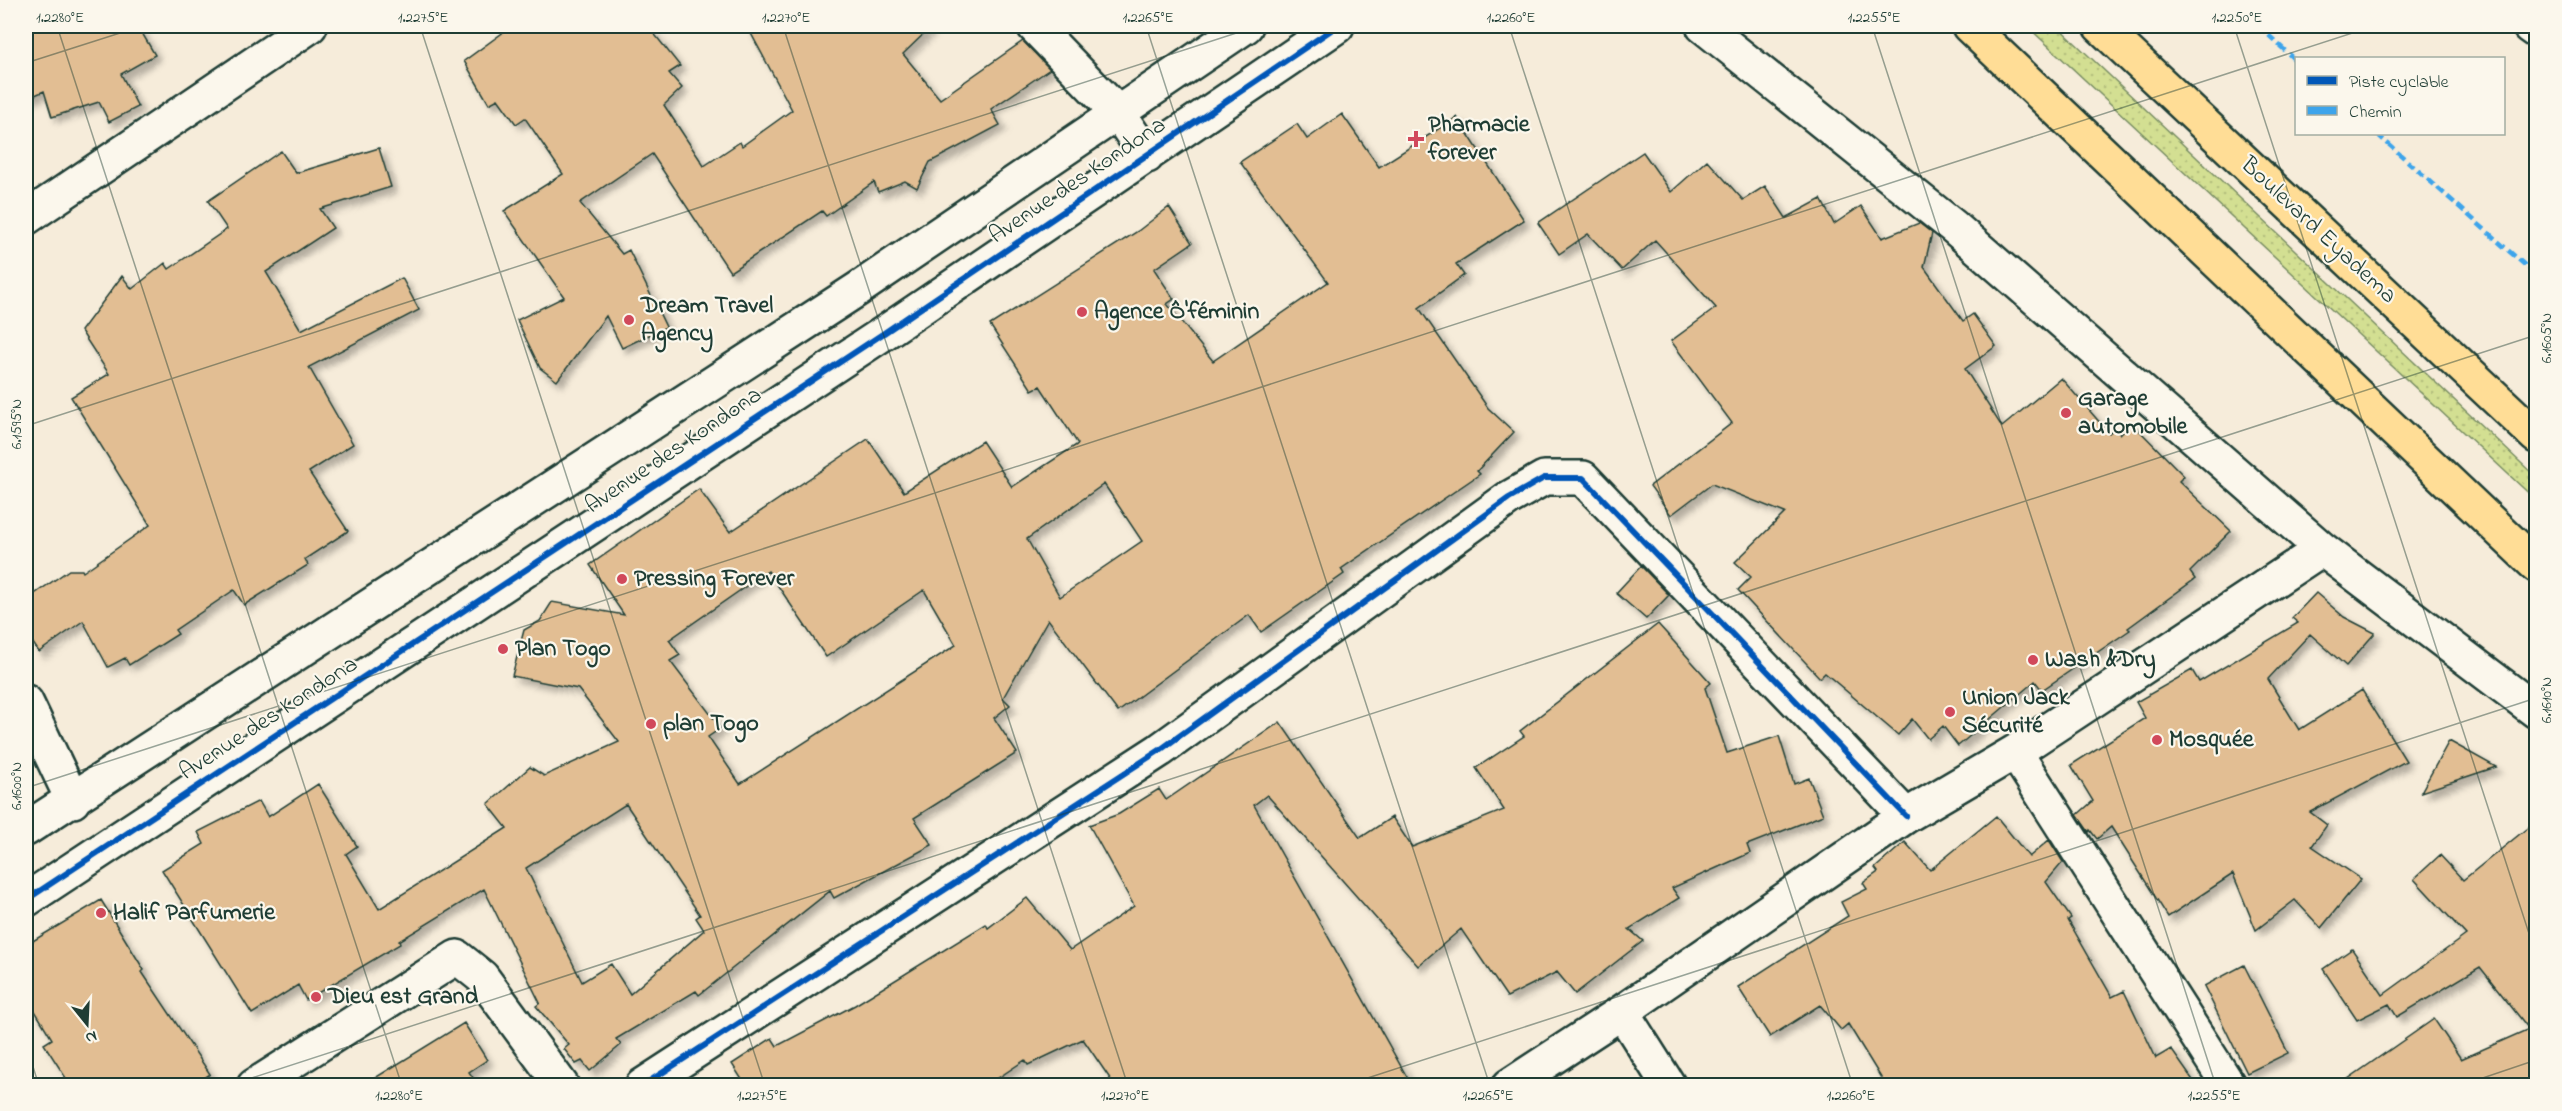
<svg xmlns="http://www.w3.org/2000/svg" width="2562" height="1111" font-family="'Indie Flower',sans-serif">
  <defs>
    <pattern id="grass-dots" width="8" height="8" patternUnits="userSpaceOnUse" patternTransform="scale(1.5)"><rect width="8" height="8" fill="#d3df92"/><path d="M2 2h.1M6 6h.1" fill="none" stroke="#b5c07e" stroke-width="1.8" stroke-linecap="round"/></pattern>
    <filter id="shadow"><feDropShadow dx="5.5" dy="5.5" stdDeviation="3" flood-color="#0004"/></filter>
  </defs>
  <rect width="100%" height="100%" fill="#f6ecda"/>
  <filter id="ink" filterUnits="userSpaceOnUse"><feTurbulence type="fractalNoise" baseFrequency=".0167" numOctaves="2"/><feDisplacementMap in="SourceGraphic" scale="12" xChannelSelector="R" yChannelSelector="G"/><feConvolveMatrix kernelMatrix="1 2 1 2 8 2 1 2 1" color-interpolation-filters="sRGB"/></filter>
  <g filter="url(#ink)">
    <path fill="url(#grass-dots)" stroke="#798e63" stroke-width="1.5" d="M2027 26H2057L2536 477V500Z"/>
    <path fill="#e2be93" stroke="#1f3d34" stroke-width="1.5" fill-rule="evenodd" filter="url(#shadow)" d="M26 26H138L155 55 121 74 138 107 109 122 99 102 52 117 44 91 26 99Z
      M512 26H648L680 66 669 73 682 88 664 105 704 166 740 142 742 146 792 110 747 26H932L903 54 940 99 1023 41 1050 69 991 109 1000 125 930 162 917 188 905 181 878 192 874 182 826 216 822 211 730 272 652 154 580 203 622 254 629 250 666 327 622 348 606 316 557 381 540 368 517 320 564 297 504 211 563 174 525 118 516 124 498 99 489 104 464 61Z
      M1342 114 1379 167 1457 117 1524 220 1456 264 1464 275 1419 308 1488 408 1514 432 1477 471 1480 474 1341 569 1344 574 1261 632 1249 615 1118 712 1048 619 1003 698 1010 705 994 718 1017 753 914 818 932 845 834 898 830 891 699 995 696 991 616 1039 621 1045 590 1071 582 1061 576 1064 564 1049 569 1045 536 1006 540 1003 484 889 399 941 400 944 306 1000 298 985 252 1014 162 870 204 844 198 832 259 801 268 817 318 784 357 846 346 854 379 909 507 828 488 804 530 767 544 776 619 742 578 689 512 676 524 630 540 621 552 602 624 615 590 565 699 489 730 532 868 439 904 492 982 441 1012 487 1078 444 1040 386 1032 390 990 325 1138 231 1169 207 1192 243 1154 269 1174 299 1167 304 1213 361 1328 282 1240 162 1297 124 1307 139ZM1104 484 1142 541 1060 597 1027 539ZM768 571 826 657 924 590 956 645 740 784 708 737 721 728 670 661 680 655 669 640ZM626 804 700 915 696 918 704 930 630 994 611 964 582 982 526 868Z
      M379 148 391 187 320 209 333 228 266 272 301 330 402 278 419 310 309 367 353 444 309 472 348 531 305 559 308 565 244 605 234 590 175 630 178 634 129 665 125 658 108 667 83 621 39 652 26 633V600L69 570H82L83 572 150 525 71 397 109 374 81 331 122 276 132 289 165 263 169 269 227 229 208 201 281 151 296 173Z
      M1643 152 1671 192 1707 160 1743 200 1765 186 1786 218 1821 199 1834 224 1861 206 1882 238 1919 223 1932 233 1924 267 1963 321 1973 314 1996 346 1965 369 2002 427 2061 378 2109 433 2114 429 2120 434 2132 423 2184 476 2179 481 2231 531 2190 572 2195 579 2128 628 2130 630 2042 690 2035 681 1958 746 1943 726 1928 739 1912 719 1898 735 1825 673 1820 678 1738 590 1751 577 1735 562 1785 513 1712 484 1671 515 1650 486 1732 423 1671 341 1716 308 1655 240 1622 270 1588 234 1559 254 1538 223Z
      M1641 566 1669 595 1646 619 1616 593Z
      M2316 593 2344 617 2375 633 2346 666 2310 634 2268 679 2299 730 2362 690 2406 761 2310 812 2327 825 2312 846 2361 879 2321 928 2295 900 2256 930 2233 874 2168 917 2111 827 2097 839 2090 830 2089 832 2077 815 2093 801 2071 765 2145 718 2136 702 2192 670 2199 682 2298 623 2292 618Z
      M1658 624 1711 683 1705 688 1727 753 1779 736 1794 784 1809 778 1823 815 1747 845 1750 853 1672 888 1679 898 1629 929 1643 941 1575 994 1557 972 1507 997 1461 929 1418 966 1267 795 1254 805 1412 1086H1115L1083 1039 1028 1065 1025 1060 986 1086H746L732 1064 772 1038 777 1046 855 1005 986 924 988 928 1027 898 1070 950 1134 906 1089 825 1119 814 1159 789 1166 800 1280 722 1360 838 1392 817 1412 847 1504 810 1476 768 1524 736 1520 731Z
      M2449 741 2496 767 2421 792Z
      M1996 816 2029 857 2049 840 2063 862 2046 882 2071 918 2068 920 2112 997 2124 991 2156 1058 2171 1049 2197 1086H1886L1848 1024 1841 1030 1820 1005 1770 1037 1738 987 1848 916 1841 902 1867 889 1863 883 1878 872 1875 868 1905 842 1930 870Z
      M2536 821V1086H2338L2434 1019 2461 1059 2529 1029 2480 967 2397 1017 2389 1004 2357 1020 2323 969 2352 949 2383 995 2466 935 2414 879 2440 855 2463 880Z
      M101 900 144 970 142 972 210 1074 192 1086H71L44 1044 52 1039 26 996V945Z
      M2244 965 2288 1053 2247 1073 2204 986Z
      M464 1023 487 1060 469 1072 479 1086H362Z"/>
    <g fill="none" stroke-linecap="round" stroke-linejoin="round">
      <g stroke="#1f3d34" stroke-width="38">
        <path id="minor" d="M1034 26 1118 113 1147 156
          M1703 26 1954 227 2322 549
          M2529 26 2536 31
          M26 218 310 26
          M26 702 73 801
          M2015 752 2229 1086
          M26 829 858 289 1246 26
          M26 900 884 333 1337 26
          M1622 1012 1669 1086
          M254 1086 457 957 482 977 562 1086
          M642 1086 1160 750 1509 498 1544 478H1583L1906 816
          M1509 1086 1622 1012 1906 816 2015 752 2322 549 2536 711"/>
      </g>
      <g stroke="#1f3d34" stroke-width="38">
        <path id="highway" d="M1969 26 2536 565
          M2100 26 2536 436"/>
      </g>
      <use href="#minor" stroke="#fbf7ec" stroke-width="33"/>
      <use href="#highway" stroke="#ffdd96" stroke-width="33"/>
      <path stroke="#3da4eb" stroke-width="4.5" stroke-dasharray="9 4.5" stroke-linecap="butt" d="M2259 26 2296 61
        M2377 134 2536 275"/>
      <g stroke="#fbf7ec" stroke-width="10">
        <path id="cycleway" d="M26 900 884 333 1337 26
          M642 1086 1160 750 1509 498 1544 478H1583L1906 816"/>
      </g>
      <use href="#cycleway" stroke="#0057b8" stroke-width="6"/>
    </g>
  </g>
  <path fill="none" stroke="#1f3d34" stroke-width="1.5" stroke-opacity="0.45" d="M57 26 402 1086M420 26 765 1086M783 26 1128 1086M1146 26 1490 1086M1509 26 1853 1086M1872 26 2216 1086M2234 26 2536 955M26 63 142 26M26 426 1258 26M26 788 2374 26M26 1044 39 1086M227 1086 2536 335M1343 1086 2536 698M2459 1086 2536 1060"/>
  <g fill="#d1495b" stroke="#fbf7ec" stroke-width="2">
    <path d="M1413 130h6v6h6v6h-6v6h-6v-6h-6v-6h6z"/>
    <circle cx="1082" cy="312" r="6"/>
    <circle cx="629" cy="320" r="6"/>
    <circle cx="2066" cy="413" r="6"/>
    <circle cx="622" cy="579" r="6"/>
    <circle cx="503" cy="649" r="6"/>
    <circle cx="2033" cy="660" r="6"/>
    <circle cx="1950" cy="712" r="6"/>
    <circle cx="651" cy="724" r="6"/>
    <circle cx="2157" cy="740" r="6"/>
    <circle cx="101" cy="913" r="6"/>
    <circle cx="316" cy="997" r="6"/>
  </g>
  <g text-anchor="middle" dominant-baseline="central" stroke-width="4.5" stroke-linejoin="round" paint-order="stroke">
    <g font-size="24" font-weight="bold" fill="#1f3d34" stroke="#fbf7ec" text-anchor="start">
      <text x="1428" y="125">Pharmacie<tspan x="1428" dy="28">forever</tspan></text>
      <text x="641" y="306">Dream Travel<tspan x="641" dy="28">Agency</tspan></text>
      <text x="1094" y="312">Agence Ô'féminin</text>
      <text x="2078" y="399">Garage<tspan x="2078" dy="28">automobile</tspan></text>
      <text x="634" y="579">Pressing Forever</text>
      <text x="515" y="649">Plan Togo</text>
      <text x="2045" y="660">Wash &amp;Dry</text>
      <text x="1962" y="698">Union Jack<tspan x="1962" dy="28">Sécurité</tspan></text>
      <text x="663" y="724">plan Togo</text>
      <text x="2169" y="740">Mosquée</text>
      <text x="113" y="913">Halif Parfumerie</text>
      <text x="328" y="997">Dieu est Grand</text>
    </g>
    <g font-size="24" fill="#1f3d34" stroke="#fbf7ec">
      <text transform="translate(1078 181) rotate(-34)">Avenue des Kondona</text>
      <text transform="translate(2318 231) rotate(43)">Boulevard Eyadema</text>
      <text transform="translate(674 451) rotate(-34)">Avenue des Kondona</text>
      <text transform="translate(269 719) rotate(-33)">Avenue des Kondona</text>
    </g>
  </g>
  <rect width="2562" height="1111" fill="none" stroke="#fbf7ec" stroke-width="66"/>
  <rect x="2295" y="57" width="210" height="78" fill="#fbf7ec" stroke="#a3ada2" stroke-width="1.5"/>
  <rect x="2307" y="76" width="30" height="9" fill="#0057b8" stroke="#a3ada2" stroke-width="1.5"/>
  <text x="2349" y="87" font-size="18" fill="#1f3d34">Piste cyclable</text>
  <rect x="2307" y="106" width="30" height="9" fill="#3da4eb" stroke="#a3ada2" stroke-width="1.5"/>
  <text x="2349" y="117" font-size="18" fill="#1f3d34">Chemin</text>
  <g transform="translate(87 1024) rotate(162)" stroke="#fbf7ec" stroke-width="4.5" paint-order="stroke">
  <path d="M0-4.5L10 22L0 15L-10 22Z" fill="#1f3d34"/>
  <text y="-9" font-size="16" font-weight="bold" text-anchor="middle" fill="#1f3d34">N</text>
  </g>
  <rect x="33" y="33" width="2496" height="1045" fill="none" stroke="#1f3d34" stroke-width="2"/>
  <g font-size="15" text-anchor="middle" fill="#1f3d34">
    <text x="60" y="22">1.2280°E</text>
    <text x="423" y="22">1.2275°E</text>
    <text x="786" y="22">1.2270°E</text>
    <text x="1148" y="22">1.2265°E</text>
    <text x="1511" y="22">1.2260°E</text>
    <text x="1874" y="22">1.2255°E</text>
    <text x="2237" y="22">1.2250°E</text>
    <text transform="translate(2546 338) rotate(-90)" y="5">6.1605°N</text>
    <text transform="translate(16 424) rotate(-90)" y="5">6.1595°N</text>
    <text transform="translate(2546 700) rotate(-90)" y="5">6.1610°N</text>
    <text transform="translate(16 786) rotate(-90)" y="5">6.1600°N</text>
    <text x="399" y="1100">1.2280°E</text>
    <text x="762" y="1100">1.2275°E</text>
    <text x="1125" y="1100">1.2270°E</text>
    <text x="1488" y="1100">1.2265°E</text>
    <text x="1851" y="1100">1.2260°E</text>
    <text x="2214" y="1100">1.2255°E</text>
  </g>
</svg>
